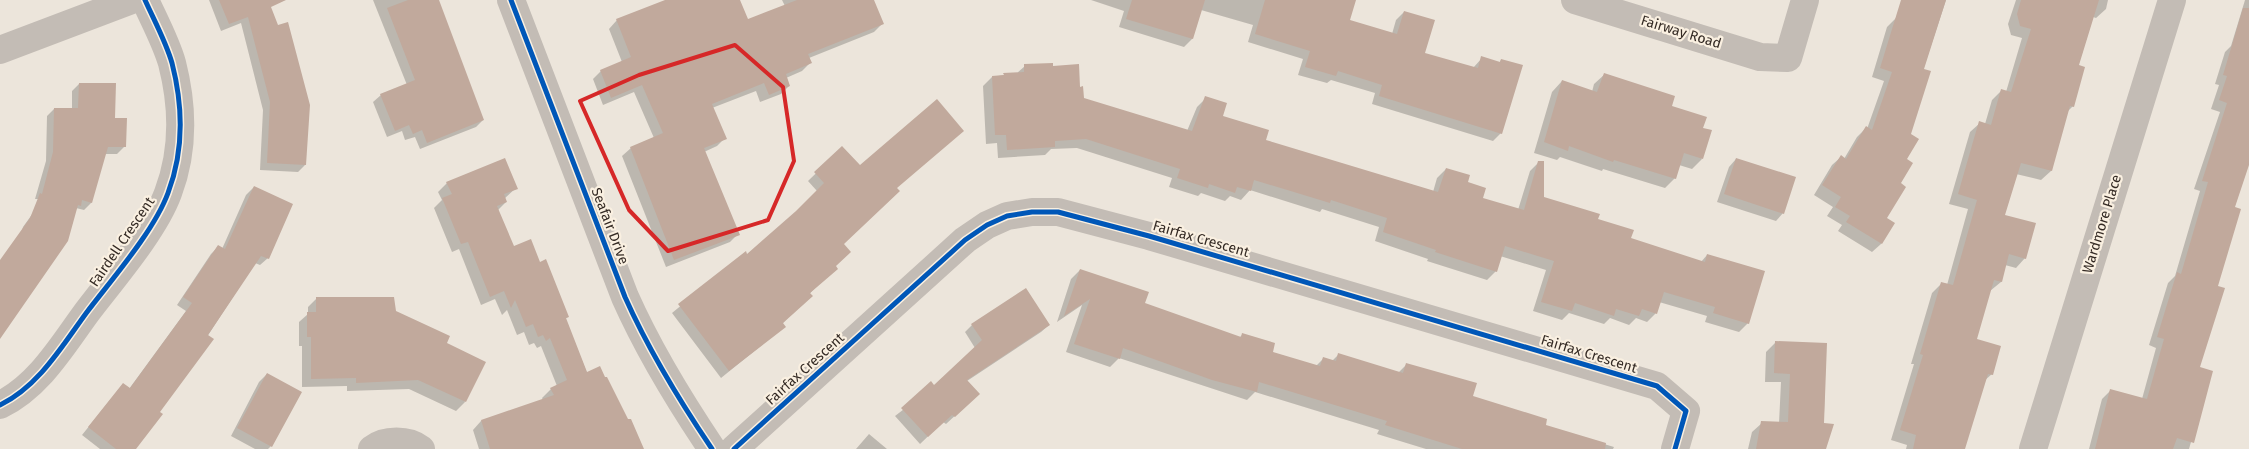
<svg xmlns="http://www.w3.org/2000/svg" width="2249" height="449" font-family="'Fira Sans',sans-serif">
  <rect width="100%" height="100%" fill="#ece5db"/>
  <path fill="#0003" d="M209 0H266L305 165 298 172 260 170 263 110 241 23 221 31Z
    M373 0H436L483 120 476 127 420 149 415 137 405 140 402 131 387 137 373 102 381 95 407 85Z
    M695 0H739L747 21 785 6 782 0H873L882 24 874 32 809 58 810 63 802 71 786 78 789 86 781 94 760 102 756 91 712 108 725 138 717 146 704 152 738 234 730 242 666 267 622 156 631 148 654 138 634 92 603 105 593 79 601 71 622 62 609 29 617 20Z
    M1091 0H1354L1348 20 1392 34 1396 20 1404 12 1424 54 1473 68 1482 58 1499 63 1501 60V133L1493 141 1372 104 1375 93 1331 80 1327 83 1298 75 1303 59 1248 42 1253 25 1201 10 1192 39 1184 47 1119 27 1124 11Z
    M1904 0H1946L1923 70 1899 184 1886 218 1881 244 1872 252 1838 231 1842 225 1827 216 1833 207 1814 195 1832 165 1841 157 1844 159 1857 137 1866 128 1867 129 1884 81 1872 77 1887 27 1896 18Z
    M2016 0H2108L2106 9 2096 18 2093 17 2078 66 2073 106 2067 112 2051 171 2041 180 2016 174 2003 216 2025 258 2016 268 2005 265 2001 282 1990 291 1975 340 1992 374 1984 381 1959 449H1906L1907 445 1891 440 1914 364H1911L1932 293 1941 284 1947 285 1968 209 1949 204 1970 132 1980 123 1985 124 1992 100 2002 90 2006 92 2022 38 2011 35 2008 24Z
    M2245 0H2249V160L2234 208 2198 368 2211 372 2189 449H2089L2102 399 2111 390 2142 399 2156 348 2149 345 2168 283 2175 276 2200 191 2194 189 2220 112 2211 109 2219 85 2215 84 2225 52 2231 46Z
    M1025 66 1052 67 1079 88 1083 99 1187 131 1197 107 1206 98 1222 117 1265 141 1433 192 1437 178 1446 169 1466 183 1481 199 1518 210 1530 171 1539 162 1543 198 1597 220 1630 239 1701 262 1707 255 1748 323 1739 332 1705 322 1707 316 1659 302 1656 313 1647 322 1636 318 1629 325 1610 318 1604 324 1569 313 1562 320 1533 311 1546 270 1500 256 1496 271 1487 280 1427 261 1428 259 1375 241 1379 227 1322 209 1320 212 1250 190 1241 200 1230 196 1225 201 1201 193 1198 196 1169 187 1172 178 1077 148 1051 149 1045 155 998 158 997 143 986 144 983 86 992 77 1017 73Z
    M1605 74 1670 107 1702 159 1692 169 1679 165 1675 178 1665 188 1603 169 1602 171 1560 157 1557 160 1534 153 1552 92 1562 81 1592 92 1594 84Z
    M79 84 114 119 125 146 117 154H105L91 203 84 210 76 208 0 333V302L23 227 43 199H35L46 161 47 116 54 109H72V91Z
    M842 148 860 167 896 188 842 244 834 267 782 324 784 327 721 378 672 313 745 253 747 256 797 212 817 191 808 181Z
    M1736 159 1783 213 1776 221 1717 202 1729 167Z
    M447 183 516 188 504 199 506 202 498 210 513 248 539 263 568 317 565 319 587 373 643 449H479L473 430 481 421 543 400 542 398 551 389 557 386 541 346 537 348 534 343 529 345 524 332 517 335 507 310 502 315 495 299 481 305 459 249 452 252 434 208 442 200 438 192Z
    M254 187 268 258 260 265 255 263 134 449H100L82 435 123 384 129 389 186 311 177 305 211 254 219 246 222 249 246 195Z
    M1080 270 1144 304 1239 338 1242 335 1271 352 1316 366 1324 358 1332 361 1338 355 1398 373 1407 364 1472 397 1544 426 1614 447 1613 449H1426L1377 434 1379 430 1255 392 1247 400 1119 358 1110 367 1066 352 1082 305 1057 322 1071 279Z
    M317 298 395 312 445 344 465 402 456 411 409 389 347 391V386L302 387V346H299V322L308 314V307Z
    M972 325H1049L1041 332 967 381 971 401 946 424 943 422 920 444 895 416 934 386 975 348 965 332Z
    M1776 342 1826 344 1823 449H1748L1752 432 1762 423H1779L1781 382H1765L1766 352Z
    M267 374 271 446 268 449H255L231 436 259 382Z
    M869 434 887 449H856Z"/>
  <path fill="#c1a99c" d="M219 0H286L271 7 278 25 288 22 310 105 306 165 267 163 270 102 248 17 229 24Z
    M408 0H439L484 120 427 143 422 130 413 134 409 125 395 131 380 94 415 80 387 8Z
    M665 0H740L748 19 797 0H874L884 24 808 54 812 63 786 74 790 86 769 95 764 83 712 104 727 139 704 148 740 235 674 260 630 147 663 133 642 85 611 98 600 70 631 57 616 19Z
    M1132 0H1205L1193 39 1126 19Z
    M1265 0H1356L1350 20 1397 34 1404 11 1435 20 1425 53 1478 68 1481 56 1500 62 1501 59 1523 65 1502 134 1379 96 1382 85 1338 71 1336 76 1305 67 1310 51 1255 34Z
    M1901 0H1946L1924 69 1931 71 1911 134 1919 139 1907 159 1913 163 1901 183 1906 187 1887 218 1895 223 1882 244 1846 222 1850 216 1835 207 1841 197 1822 185 1841 155 1846 159 1866 126 1872 130 1892 72 1880 68Z
    M2021 0H2099L2079 65 2085 67 2074 107 2070 106 2052 171 2021 163 2005 215 2036 223 2026 259 2009 254 2002 282 1994 280 1977 339 2001 346 1993 375 1988 374 1965 449H1913L1916 435 1900 430 1923 355 1920 354 1941 282 1953 285 1977 200 1958 194 1979 121 1991 125 2001 89 2011 92 2031 29 2020 26 2017 14Z
    M2243 8H2249V165L2235 207 2241 209 2218 286 2225 288 2200 367 2213 371 2194 443 2177 438 2173 449H2095L2110 389 2147 399 2164 339 2157 337 2177 272 2181 274 2208 182 2202 181 2227 103 2219 100 2227 76 2223 75Z
    M1053 63V66L1079 64 1080 87 1083 86 1084 98 1192 131 1205 96 1227 103 1223 116 1269 130 1266 140 1438 192 1446 168 1470 175 1468 182 1486 188 1483 198 1524 210 1538 161H1544V197L1600 214 1598 219 1634 230 1631 238 1705 262 1707 254 1765 271 1749 324 1713 313 1715 307 1664 292 1657 314 1642 309 1639 316 1616 309 1614 316 1575 303 1572 311 1541 302 1554 261 1505 246 1497 272 1435 252 1436 250 1383 232 1387 218 1331 200 1330 203 1254 180 1251 191 1237 187 1235 193 1209 184 1208 188 1177 178 1180 169 1086 139 1055 141V147L1007 150 1006 135H995L992 76 1004 75 1003 73 1024 72V64Z
    M1604 73 1675 96 1672 106 1707 117 1703 128 1712 130 1703 159 1684 153 1676 179 1614 160 1613 162 1569 146 1568 151 1544 142 1562 80 1597 92Z
    M79 83H116L115 118H127L126 147H108L92 203 82 200 81 206 78 205 68 241 0 339V260L30 218 40 193 42 194 53 152 54 108H78Z
    M937 99 964 131 897 188 900 191 844 244 851 252 836 266 838 269 810 293 813 296 783 323 786 327 729 371 678 304 746 251 747 254 796 211 824 183 814 172 842 146 860 165Z
    M505 158 518 189 504 194 507 202 497 206 514 246 531 239 540 262 546 259 569 317 566 318 587 372 600 366 605 377H607L628 419H631L644 449H490L481 420 554 395 550 388 567 380 550 338 546 341 543 335 538 337 533 324 526 327 515 300 511 308 504 291 490 297 468 242 461 244 442 198 452 194 446 182Z
    M1736 158 1796 177 1784 214 1724 194Z
    M254 186 293 204 269 259 261 256 208 335 214 339 160 412 163 414 136 449H116L88 427 123 383 130 388 192 303 183 297 218 245 225 249Z
    M1080 269 1149 292 1145 303 1241 337 1242 333 1275 343 1273 352 1320 366 1323 357 1336 361 1338 353 1403 373 1406 363 1477 383 1473 396 1547 419 1546 425 1606 443 1605 449H1462L1385 425 1387 421 1259 382 1257 392 1212 380 1123 348 1120 359 1074 344 1090 299 1064 316Z
    M1026 288 1050 325 967 380 980 394 955 417 952 415 928 437 901 408 931 381 934 385 982 340 971 324Z
    M316 297H394L396 311 450 336 447 343 486 362 466 402 418 380 356 383V378L311 379V337H307V312H316Z
    M1775 341 1827 343 1824 423 1834 424 1826 449H1756L1761 421 1788 422 1790 374 1774 373Z
    M267 373 302 392 272 447 237 428Z"/>
  <g fill="none" stroke-linecap="round" stroke-linejoin="round">
    <path stroke="#c3bcb5" stroke-width="28" d="M511 0 625 297C649 351 679 400 712 449
      M1575 0 1760 57 1788 58 1805 0
      M0 50 132 0
      M0 405C39 386 62 346 87 312 112 279 154 231 168 193 184 151 183 106 172 63 166 42 154 20 145 0
      M372 449C385 439 408 439 421 449
      M734 449 965 240 987 225 1007 216 1032 212H1058L1149 236 1657 386 1686 411 1675 449
      M2033 449 2172 0"/>
    <g stroke="#faf0e1" stroke-width="8">
      <path id="cycleway" d="M511 0 625 297C649 351 679 400 712 449
        M0 405C39 386 62 346 87 312 112 279 154 231 168 193 184 151 183 106 172 63 166 42 154 20 145 0
        M734 449 965 240 987 225 1007 216 1032 212H1058L1149 236 1657 386 1686 411 1675 449"/>
    </g>
    <use href="#cycleway" stroke="#0057b8" stroke-width="5"/>
  </g>
  <path fill="none" stroke="#d62828" stroke-width="4" stroke-linejoin="round" d="M735 45 783 87 794 161 768 220 668 251 629 210 580 101 639 75Z"/>
  <g text-anchor="middle" dominant-baseline="central" stroke-width="4.5" stroke-linejoin="round" paint-order="stroke">
    <g font-size="14" fill="#342a24" stroke="#faf0e1">
      <text transform="translate(1681 32) rotate(17)">Fairway Road</text>
      <text transform="translate(2102 224) rotate(-73)">Wardmore Place</text>
      <text transform="translate(610 226) rotate(69)">Seafair Drive</text>
      <text transform="translate(1201 239) rotate(16)">Fairfax Crescent</text>
      <text transform="translate(122 242) rotate(-56)">Fairdell Crescent</text>
      <text transform="translate(1589 354) rotate(17)">Fairfax Crescent</text>
      <text transform="translate(805 369) rotate(-42)">Fairfax Crescent</text>
    </g>
  </g>
</svg>
